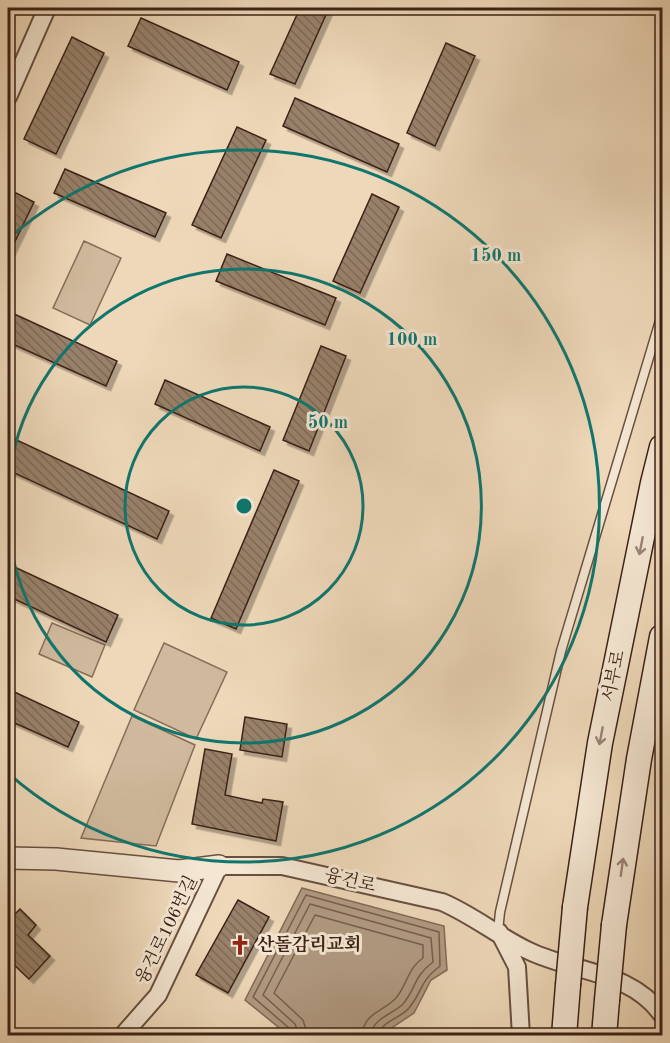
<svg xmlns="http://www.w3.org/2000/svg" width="670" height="1043" font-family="'Old Standard TT','Noto Serif KR',serif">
  <defs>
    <pattern id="building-back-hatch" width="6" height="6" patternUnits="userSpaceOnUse" patternTransform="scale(1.5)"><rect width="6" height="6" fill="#98816b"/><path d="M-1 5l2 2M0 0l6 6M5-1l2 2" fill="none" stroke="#7d6957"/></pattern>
    <filter id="shadow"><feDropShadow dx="4.5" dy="4.5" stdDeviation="0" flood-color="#0004"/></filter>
  </defs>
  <rect width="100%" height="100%" fill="#eed8b9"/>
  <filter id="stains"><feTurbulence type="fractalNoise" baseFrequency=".00333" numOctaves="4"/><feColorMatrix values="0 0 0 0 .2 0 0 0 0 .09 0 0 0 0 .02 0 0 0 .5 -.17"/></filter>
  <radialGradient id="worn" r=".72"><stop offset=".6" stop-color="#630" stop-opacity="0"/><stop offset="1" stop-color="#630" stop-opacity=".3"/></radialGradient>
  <path fill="#d0b99d" stroke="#866e5a" stroke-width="1.5" d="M84 241 121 258 90 325 53 308Z
    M52 623 105 645 92 677 39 654Z
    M164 643 227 672 196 739 134 710Z
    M132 716 195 745 156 846 81 838Z"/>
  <path fill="#b19a82" stroke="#826a57" stroke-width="1.5" d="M302 888 444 926 447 970 431 980 414 1013 381 1035H288L245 1000Z"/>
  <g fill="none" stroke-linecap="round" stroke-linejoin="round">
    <path stroke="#765e4c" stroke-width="1.5" d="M291 1036 289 1028 253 997 306 895 439 932 440 966C418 983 424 990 409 1008 401 1018 380 1022 378 1036
      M299 1036 295 1024 263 995 310 904 431 938 433 962C413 977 416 989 403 1004 392 1015 372 1018 371 1036
      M308 1036 303 1020 274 993 315 915 423 945V958C408 968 407 985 396 998 383 1012 363 1013 362 1036"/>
  </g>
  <path fill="url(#building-back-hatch)" stroke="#3b2217" stroke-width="1.5" filter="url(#shadow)" d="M300 8H329L295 84 270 74Z
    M141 18 239 62 227 90 128 46Z
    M72 37 104 53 56 154 24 139Z
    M446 43 475 56 435 146 407 133Z
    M295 98 399 144 387 172 283 126Z
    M237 127 266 140 221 238 192 225Z
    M65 169 166 213 155 237 54 193Z
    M8 189 34 202 8 256Z
    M372 194 399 207 360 293 333 281Z
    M227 254 336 298 325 325 216 281Z
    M12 313 117 361 106 386 8 342V323Z
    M321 346 346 356 309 451 283 440Z
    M165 380 270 427 260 451 155 404Z
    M8 436 169 511 157 539 8 470Z
    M274 470 299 481 236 629 211 618Z
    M8 564 118 615 106 642 8 596Z
    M8 689 79 722 68 747 8 720Z
    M245 717 287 724 282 757 240 750Z
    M205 749 232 754 225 795 262 803 263 799 283 802 276 841 192 824Z
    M238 900 269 917 228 993 196 975Z
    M20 909 36 925 28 935 50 956 29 979 8 959V921Z"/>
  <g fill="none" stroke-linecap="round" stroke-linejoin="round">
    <g stroke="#685040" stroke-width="11">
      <path id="service" d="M498 931 500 912 561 651 662 314"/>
    </g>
    <g stroke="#685040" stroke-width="20">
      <path id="minor" d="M8 97 47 8
        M499 932 517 967 521 1036
        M122 1036 158 995 219 866H282L442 902C473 915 499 937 529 951 575 973 631 971 662 1015"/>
    </g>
    <g stroke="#685040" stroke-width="24">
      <path id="tertiary" d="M8 858 56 859 179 871 219 866"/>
    </g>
    <g stroke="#3b2217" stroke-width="27">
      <path id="secondary" d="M575 907 600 743 653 483 662 447
        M614 925 639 759 662 637
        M564 1036 568 985
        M604 1036 607 1000"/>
    </g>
    <use href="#service" stroke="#f4e6d2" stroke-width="8"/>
    <use href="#minor" stroke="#f4e6d2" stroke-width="16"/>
    <use href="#tertiary" stroke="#f4e6d2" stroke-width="21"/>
    <use href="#secondary" stroke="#f4e6d2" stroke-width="24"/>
    <g stroke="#3b2217" stroke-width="27" stroke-linecap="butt">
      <path id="secondary-bridge" d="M568 985 575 907
        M607 1000 614 925"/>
    </g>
    <use href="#secondary-bridge" stroke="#f4e6d2" stroke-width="24"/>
  </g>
  <defs><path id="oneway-shaft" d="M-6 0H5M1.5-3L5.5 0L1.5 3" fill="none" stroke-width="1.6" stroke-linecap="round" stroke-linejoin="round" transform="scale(1.5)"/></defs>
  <g stroke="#988474">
    <use href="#oneway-shaft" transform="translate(641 546) rotate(101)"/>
    <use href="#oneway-shaft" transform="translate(601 736) rotate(101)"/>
    <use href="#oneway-shaft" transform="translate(622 867) rotate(-82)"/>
  </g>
  <g fill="none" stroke="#0f766e" stroke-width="3">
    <circle cx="244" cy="506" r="119"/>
    <path d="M8 489A237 237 0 1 1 8 523"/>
    <path d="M8 239A356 356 0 1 1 8 773"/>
  </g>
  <defs>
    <g id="church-bare" transform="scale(1.62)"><path d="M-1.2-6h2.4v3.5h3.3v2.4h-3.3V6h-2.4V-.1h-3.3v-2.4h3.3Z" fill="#8f2418" stroke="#f4e6d2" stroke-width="2.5" paint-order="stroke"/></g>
  </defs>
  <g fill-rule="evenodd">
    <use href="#church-bare" x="240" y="945"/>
  </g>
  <g text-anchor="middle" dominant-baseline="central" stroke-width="6" stroke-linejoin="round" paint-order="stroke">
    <g font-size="18" fill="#3b2217" stroke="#f4e6d2">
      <text transform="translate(614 676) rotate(-78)">서부로</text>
      <text transform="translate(350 881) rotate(13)">융건로</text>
      <text transform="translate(167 930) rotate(-64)">융건로106번길</text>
    </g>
    <g font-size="18" font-weight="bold" fill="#3b2217" stroke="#f4e6d2" text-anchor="start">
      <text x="257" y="945">산돌감리교회</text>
    </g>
  </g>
  <circle cx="244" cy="506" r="9" fill="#0f766e" stroke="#f4e6d2" stroke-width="3"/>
  <g font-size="18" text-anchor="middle" font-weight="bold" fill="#0f766e" stroke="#f4e6d2" stroke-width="6" stroke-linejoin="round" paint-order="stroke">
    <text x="496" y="261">150 m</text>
    <text x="412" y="345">100 m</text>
    <text x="328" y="428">50 m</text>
  </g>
  <rect width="670" height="1043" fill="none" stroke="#eed8b9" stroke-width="30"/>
  <rect x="9" y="9" width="652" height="1025" fill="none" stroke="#3b2217" stroke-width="3"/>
  <rect x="15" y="15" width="640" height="1013" fill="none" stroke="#3b2217" stroke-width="1.5"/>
  <rect width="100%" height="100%" filter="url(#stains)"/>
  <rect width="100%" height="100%" fill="url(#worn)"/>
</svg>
